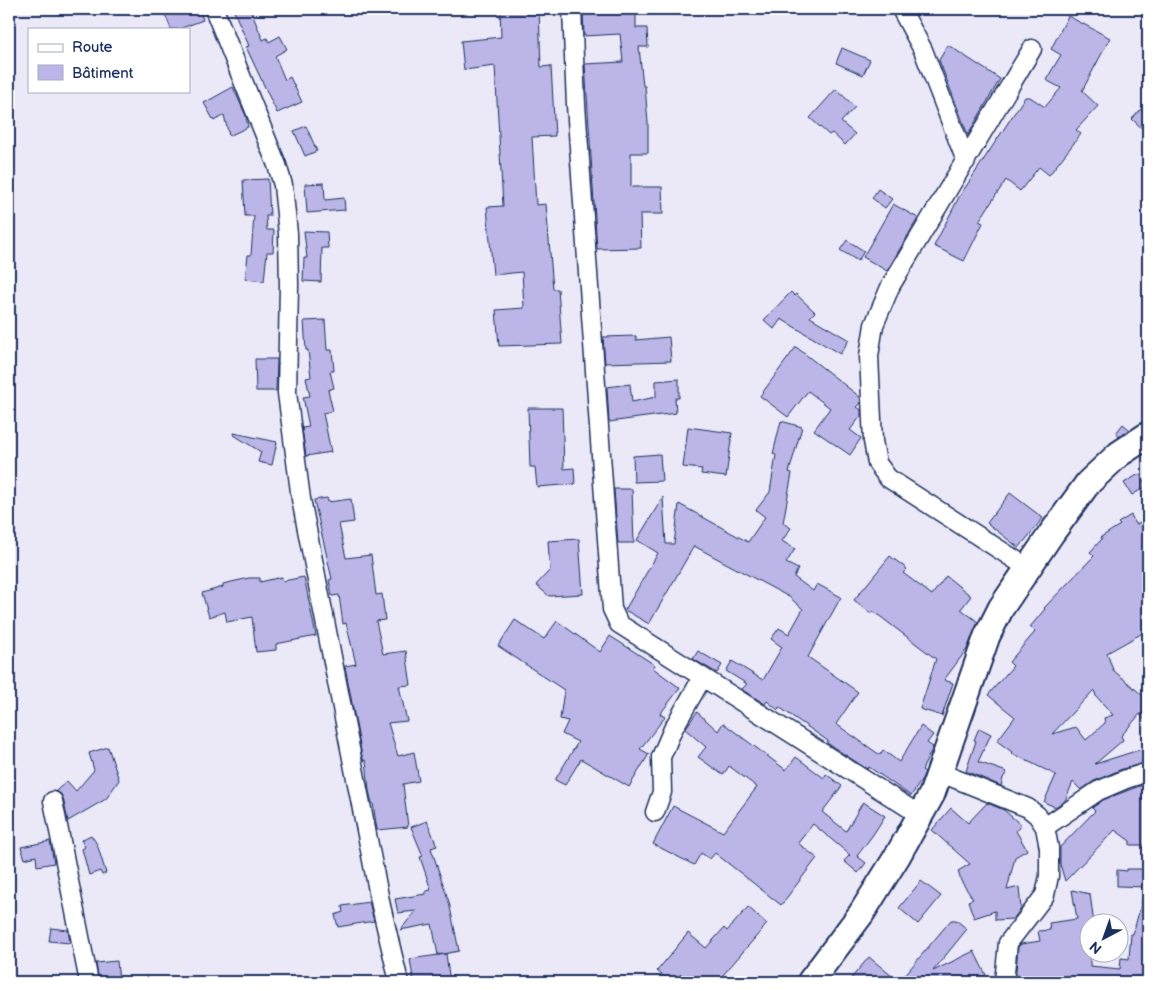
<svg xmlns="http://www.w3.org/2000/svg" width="1157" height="991" font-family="'Balsamiq Sans',sans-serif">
  <rect width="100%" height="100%" fill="#ebe9f8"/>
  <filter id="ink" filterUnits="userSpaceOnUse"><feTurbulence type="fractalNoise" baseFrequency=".02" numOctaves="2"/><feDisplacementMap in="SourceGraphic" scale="10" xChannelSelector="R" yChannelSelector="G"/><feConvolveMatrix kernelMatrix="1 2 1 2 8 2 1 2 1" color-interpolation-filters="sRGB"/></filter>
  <g filter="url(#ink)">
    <path fill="#bcb6e8" stroke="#1b2f5e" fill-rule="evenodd" d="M179 9H199L203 20 179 29H171L165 14Z
      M233 9H250L263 40 267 38 269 42 280 36 287 49 275 56 285 80 290 77 302 102 277 113 246 47 249 46Z
      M500 9H539L541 67 551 66 555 136 532 137 536 205 546 204 553 289H558L562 344 499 346 496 310 524 308 522 272 493 275 487 207 503 206 495 66 464 70 461 41 501 37Z
      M583 9H636V28H647L648 47H639L643 86H645L648 123V153H631V187H662L663 214H640L641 248 597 249 585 64 623 62 620 34 584 36Z
      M1068 16 1110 38 1082 91 1098 106 1076 130 1081 134 1049 175 1039 167 1020 191 1006 180 979 221 983 223 964 261 934 246 959 197 1025 97H1030L1045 107 1061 88 1046 80 1061 55 1051 49Z
      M948 45 1000 79 968 135 939 60Z
      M842 48 870 60 863 75 836 63Z
      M233 87 246 116 248 127 229 136 224 115 214 121 204 103Z
      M836 89 855 107 841 122 855 134 845 145 832 133 829 135 810 118Z
      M1141 109 1148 116V134L1132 119Z
      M306 126 317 151 305 156 294 131Z
      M268 179 270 216H266L267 230H274L273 252H267L264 281 245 279 248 255H251L254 216H245L243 180Z
      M324 183 325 200 344 198 345 210 307 213 305 184Z
      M878 189 892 199 885 208 872 198Z
      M893 204 918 218 887 271 863 257Z
      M304 231 327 232 328 248H322L321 282 303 281 304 258H307Z
      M847 240 864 251 858 261 840 250Z
      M791 292 795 296 796 294 815 312 810 317 849 340 840 354 781 319 774 329 764 320Z
      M325 320 327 350H332L334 371H330L334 388 328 390 333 411 323 413 331 452 306 456 302 428 309 427 303 397 310 396 306 378 311 377 308 350H306L304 321Z
      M636 336V340L669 337 671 361 605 363 603 337Z
      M796 347 860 397 861 403 857 407 861 410V416L850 430 861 438 850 455 814 430 830 408 808 391 788 417 760 396Z
      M255 359H277L276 391H256Z
      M679 379V398H675L676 413 609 422 607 387 630 384 632 402 656 397V381Z
      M528 408H562L564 469 574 468 575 484 537 487 535 467H530Z
      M781 421 802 427 789 472 792 473 783 523 791 528 782 541 795 549 786 563 798 569 794 577 813 591 817 584 841 597 808 657 858 692 836 724 880 755 883 750 899 762 921 726 933 735 927 743 933 747 922 770 925 772 921 781 911 796 869 767 867 769 827 743 828 741 779 707 778 710 767 701 765 704 744 691 742 689 747 684 726 671 732 661 763 680 782 647 771 639 779 628 789 634 803 609 789 597 694 546 649 624 625 610 658 553 637 540 663 497 666 544H674L679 504 748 542 765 517 756 510 770 492 776 455 773 454Z
      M1123 424 1130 430 1119 437 1116 433Z
      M688 427 732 433 726 477 701 474 702 469 683 467Z
      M234 433 277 442 272 465 258 462 261 452 234 435Z
      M660 454 662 481 634 482 633 456Z
      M1139 474 1147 486 1132 495 1124 483Z
      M614 489H632L634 543H618Z
      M1010 493 1043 518 1019 548 987 523Z
      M327 498 328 502 351 499 354 522 339 524 346 558 371 555 376 595 382 594 385 620 376 621 383 654 406 651 411 685 399 686 407 721 388 723 398 756 414 752 419 781 403 784 408 827 377 830 373 803H372L369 791 366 760 364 761 362 756 345 666 356 664 346 623 343 624 339 595 332 596 329 580 332 579 314 500Z
      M1131 515 1136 524 1148 520V630L1107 653 1113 670 1148 700V724L1140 714 1121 736 1123 740 1095 764 1148 747V762L1122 769 1094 781 1081 790 1073 782 1065 801 1055 807 1044 802 1056 775 1011 753 1012 752 997 741 1015 717 988 695 1013 666 1009 662 1035 632 1030 627 1045 609 1044 608 1094 556 1090 552 1102 539 1101 537 1120 525 1118 523ZM1094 690 1096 696 1113 715 1104 718 1105 723 1086 740 1076 727 1052 734Z
      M579 539 583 594 549 596 536 585 550 570 548 541Z
      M890 556 907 569 903 573 932 595 946 576 971 596 961 609 978 622 967 649 944 680 953 683 942 716 920 709 936 659 873 611 871 614 854 600Z
      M282 577 283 581 304 577 316 636 276 644V650L256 652 252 617 227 622 225 612 209 617 202 593 223 587V584L249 578H260V582Z
      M515 620 544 639 557 621 600 652 610 636 655 665 653 668 680 688 660 714 665 717 640 749 649 754 629 787 581 759 565 785 555 780 578 742 562 734 568 721 560 719 564 690 498 646Z
      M698 651 722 665 717 673 693 659Z
      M697 712 718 731 723 723 786 770 796 757 824 778 826 774 842 786 822 812 846 831 863 802 885 816 872 836 857 856 866 863 858 873 844 861 850 855 813 824 798 843 817 858 781 905 715 853 710 859 701 853 694 865 653 844 673 806 723 832 757 787 729 766 723 775 698 757 706 747 685 729Z
      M979 728 991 734 978 762 1007 772 1003 778 1001 786 966 771 976 741 974 740Z
      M108 747 119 780 106 799 68 821 63 798 61 794 56 791 67 781 76 791 94 770 89 753Z
      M1142 785 1148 797V845H1130V841L1115 830 1065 881 1060 864V847L1095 811 1092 808 1103 800Z
      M987 803 1004 810 1021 825 1016 831 1027 850 1015 857 1007 890 1019 887 1021 909 1013 919 995 920V911L974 918 968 901 973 899 961 881 958 871 970 864 932 830 951 808 968 823Z
      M427 821 437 846 431 848 449 902 459 951 438 955 432 924 400 930 416 911 398 913 395 899 426 894V891L431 890 420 857 423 856 411 827Z
      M91 835 97 844 106 873 102 875 100 871 89 875 82 849 85 847 81 840Z
      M50 841 54 863 37 866 36 856 25 859 21 847Z
      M1127 869H1148V887L1117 886V870L1127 871Z
      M921 881 941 896 918 924 899 908Z
      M1072 890 1090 894 1094 924H1090V966L1120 969 1121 958 1129 959 1131 934H1133L1144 893 1148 894V982H1017L1016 971 1018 947 1021 944 1040 941 1038 931 1050 930 1049 923 1077 919Z
      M369 902 374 921 338 927 335 915 343 912 342 906Z
      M748 907 767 924 717 982H690L681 974 674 982H671L657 971 688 933 706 948 724 928 727 931Z
      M951 920H956L967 929 933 971 974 951 986 975 971 982H848L869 957 899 982Z
      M51 928 68 930 70 943 49 941Z
      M446 954 450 982H415L414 978H413L410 959Z
      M117 961 119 982H99L96 963Z"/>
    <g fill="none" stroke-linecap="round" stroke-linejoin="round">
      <g stroke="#1b2f5e" stroke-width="21">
        <path id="street" d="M214 9 277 165 283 185 288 234 289 285 287 393 301 499 381 906 399 982
          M572 9 576 105 612 609 619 624 920 815
          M901 9 923 50 966 161
          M1028 568 888 478 877 463 873 441 869 356 874 325 891 285 1032 49
          M941 773 1028 808 1037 815 1045 827 1049 848V876L1045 895 1008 943 1004 982
          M53 801 89 982
          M655 812 662 792 661 757 673 729 702 678
          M1045 827 1098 791 1126 779 1148 772"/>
      </g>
      <g stroke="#1b2f5e" stroke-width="29">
        <path id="secondary" d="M810 982 861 914 898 855 932 794 987 636 1001 608 1051 534 1088 483 1119 454 1148 435"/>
      </g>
      <use href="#street" stroke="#fff" stroke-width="18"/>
      <use href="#secondary" stroke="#fff" stroke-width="25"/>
    </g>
  </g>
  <rect width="1157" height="991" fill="none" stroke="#fff" stroke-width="30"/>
  <rect x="15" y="15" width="1127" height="961" fill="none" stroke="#1b2f5e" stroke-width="2" filter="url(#ink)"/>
  <rect x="28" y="28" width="162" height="65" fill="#ffffff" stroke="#a4acbf"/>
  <rect x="38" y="44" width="25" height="8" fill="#ffffff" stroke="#a4acbf"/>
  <text x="72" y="52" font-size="15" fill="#1b2f5e">Route</text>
  <rect x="38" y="65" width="25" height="15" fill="#bcb6e8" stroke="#a4acbf"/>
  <text x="72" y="78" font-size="15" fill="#1b2f5e">Bâtiment</text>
  <g transform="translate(1104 938) rotate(221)"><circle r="24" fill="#ffffff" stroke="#a4acbf"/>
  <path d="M0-4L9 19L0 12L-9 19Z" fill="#1b2f5e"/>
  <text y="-8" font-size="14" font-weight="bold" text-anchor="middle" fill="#1b2f5e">N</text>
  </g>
</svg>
